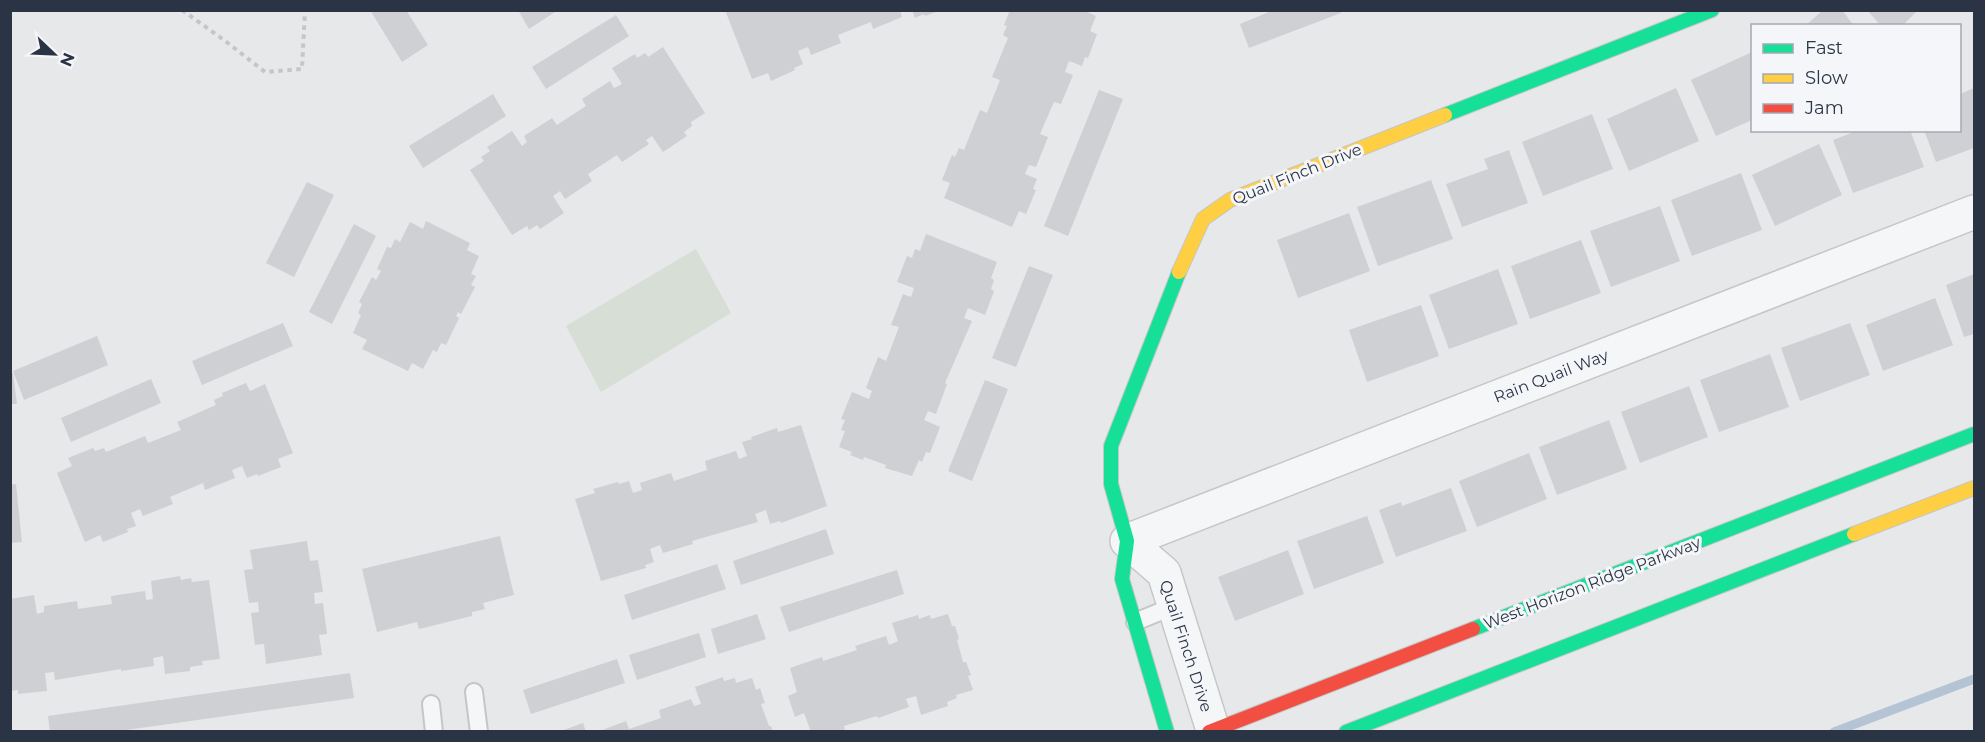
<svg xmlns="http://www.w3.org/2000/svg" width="1985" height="742" font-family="Montserrat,sans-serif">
  <rect width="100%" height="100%" fill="#e6e8ea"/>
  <path fill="#d6ded6" d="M696 249 731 313 601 392 566 326Z"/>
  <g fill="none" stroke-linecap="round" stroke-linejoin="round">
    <path stroke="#b4c4d5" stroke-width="9" d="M1834 732 1974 679"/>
  </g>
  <path fill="#ced0d3" d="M370 10H406L428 45 402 62Z
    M518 10H558L529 29Z
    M725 10H900L902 17 873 29 871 22 838 35 841 43 811 55 808 47 798 51 803 64 794 68 795 70 771 81 768 73 752 79Z
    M912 10H939V11L925 16 924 14 915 18Z
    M1010 10H1083L1096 16 1090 31 1097 34 1088 58 1085 57 1082 66 1069 61 1065 72 1073 75 1061 104 1054 102 1040 134 1048 137 1036 167 1029 165 1025 174 1037 179 1033 189 1036 190 1026 214 1019 211 1012 227 944 198 950 183 942 180 952 155 955 157 959 148 964 150 980 110 987 113 1000 80 992 77 1008 38 1003 35 1007 26 1004 25Z
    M1274 10H1340L1341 13 1249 48 1240 24Z
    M1823 10H1842L1854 26H1805Z
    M1867 10H1918L1902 26H1881Z
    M616 15 629 36 546 89 532 67Z
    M663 47 705 113 691 122 692 126 684 132 687 136 663 152 652 136 646 140 649 144 622 162 617 155 588 174 592 181 565 199 560 191 553 196 564 213 540 229 537 225 529 230 527 226 512 235 470 170 484 161 481 157 490 151 487 147 512 131 522 146 527 142 524 136 552 118 557 125 586 106 582 99 610 81 614 88 622 84 612 68 635 54 637 58 645 53 648 57Z
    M1752 52V120L1716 136 1691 80Z
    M1676 88 1699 141 1629 171 1607 119Z
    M1974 88V148L1936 162 1924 130H1960V94Z
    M1099 90 1123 99 1068 236 1044 226Z
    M493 94 506 116 423 168 409 146Z
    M1592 114 1613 169 1543 196 1522 142Z
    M1859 130H1910L1924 167 1853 193 1833 140Z
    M1819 144 1842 195 1775 226 1752 175Z
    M1509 150 1528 203 1462 227 1446 184 1488 169 1484 159Z
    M1741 173 1762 230 1692 256 1671 200Z
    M1431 180 1453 239 1378 266 1357 207Z
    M307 182 334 195 294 277 266 263Z
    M1660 206 1680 261 1611 287 1590 231Z
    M1349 213 1370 271 1298 298 1277 240Z
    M426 221 470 243 467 250 479 256 471 274 476 276 471 285 475 287 461 314 458 312 456 316 459 318 446 345 441 343 437 352 433 350 423 369 412 363 408 371 362 349 367 340 353 333 361 315 358 313 362 304 359 302 372 277 376 280 381 271 377 269 387 247 391 248 395 239 400 242 410 222 423 229Z
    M354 224 376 236 332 324 309 312Z
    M926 234 997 262 991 278 994 280 991 289 994 291 985 315 968 308 964 318 972 321 945 383 947 384 936 414 928 411 924 420 940 427 930 453 926 452 922 462 919 460 912 476 885 468 886 465 864 457 863 460 850 455 852 452 839 447 845 431 841 430 845 420 841 419 852 392 869 399 872 391 866 388 878 357 886 361 899 327 891 325 903 294 911 297 914 288 897 282 907 256 912 258 915 249 920 251Z
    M1581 240 1601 293 1530 319 1511 266Z
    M1029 266 1053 275 1016 367 992 358Z
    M1498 269 1518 324 1449 349 1429 295Z
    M1974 274V334L1964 337 1946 285Z
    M1935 298 1953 345 1883 371 1866 325Z
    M1421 305 1439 356 1367 382 1349 330Z
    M283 323 293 346 202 385 192 361Z
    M1850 323 1870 375 1800 401 1781 348Z
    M97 336 108 365 24 400 13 371Z
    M1770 354 1789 407 1719 432 1700 380Z
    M10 373H13L17 404H10Z
    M151 379 161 403 71 442 61 418Z
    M985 380 1008 389 972 481 948 471Z
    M246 383 250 391 265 384 293 453 278 459 281 467 258 476 257 474 247 478 242 466 232 470 235 478 205 490 203 483 170 497 173 504 143 516 140 509 131 513 136 526 127 529 128 532 103 542 100 535 85 542 57 473 72 466 68 458 93 448 95 451 104 448 106 452 145 436 148 443 181 430 177 422 216 405 214 400 223 396 222 393Z
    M1689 386 1708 437 1640 463 1621 412Z
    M1609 420 1627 469 1557 495 1539 447Z
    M801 425 827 506 781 523 780 521 770 524 766 510 755 514 758 522 692 541 693 544 663 553 660 545 650 549 654 562 645 565 646 568 601 581 575 499 595 493 593 489 618 482 619 484 629 481 633 493 642 490 640 483 671 473 674 481 707 470 705 461 736 451 739 459 747 456 742 442 752 439 751 437 777 428 778 432Z
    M1529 453 1547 499 1477 527 1459 481Z
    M16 484 22 542 10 543V485Z
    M1451 488 1467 531 1396 557 1379 510 1401 502 1402 506Z
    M1367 516 1384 563 1314 589 1297 541Z
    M826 529 834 554 741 585 733 561Z
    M500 536 514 595 483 603 485 609 472 612V616L419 629 417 622 377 632 362 569Z
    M307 541 310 561 318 560 323 592 314 593 315 604 323 603 327 634 319 635 322 655 266 664 264 644 255 645 251 613 259 612 258 602 249 603 244 570 253 569 250 550Z
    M1288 550 1304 594 1235 621 1218 577Z
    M717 564 726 589 632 620 624 595Z
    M897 570 904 594 789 632 780 607Z
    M180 576 181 580 191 578 192 582 209 580 220 659 202 661 203 665 190 667V671L165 674 163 656 153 658 154 666 121 671V669L55 680 54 672 45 673 47 691 18 694V690L10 691V599L34 595 37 614 44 612V606L77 601 78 609 112 604 111 596 145 591 146 600 153 599 151 581Z
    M757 614 766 639 718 654 711 629Z
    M948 614 952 626H955L959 639 957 640 963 662H966L971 675 968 676 973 690 956 695 957 698 947 702 948 706 921 715 916 696 906 699 909 707 878 718 877 716 844 726 845 729 838 732H811L804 713 795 717 788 696 797 692 790 668 822 657 823 661 857 650 855 646 886 636 889 645 898 641 892 623 918 615 919 619 930 615 931 619Z
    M699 633 706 657 637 680 629 655Z
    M617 659 625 683 531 714 523 690Z
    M350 673 354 698 112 732H50L48 716Z
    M723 677 724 681 735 678 736 683 752 678 756 690 760 688 765 703 761 704 769 726H771L773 732H597L626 721 629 729 661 718 659 710 691 699 694 706 701 704 695 687Z
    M583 723 586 732H561V731Z"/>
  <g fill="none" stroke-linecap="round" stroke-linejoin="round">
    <g stroke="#c4c6c8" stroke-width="20">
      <path id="lane" d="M1135 622 1174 606
        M474 692 479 732
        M431 704 434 732"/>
    </g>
    <g stroke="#c4c6c8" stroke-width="36">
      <path id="street" d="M1213 730 1164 573 1127 541 1974 212"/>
    </g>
    <g stroke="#c4c6c8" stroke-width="16">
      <path id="fast" d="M1445 115 1712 10
        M1473 629 1974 434
        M1167 732 1122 579 1127 541 1111 484V446L1179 272
        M1346 732 1854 534"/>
    </g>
    <g stroke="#c4c6c8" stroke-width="16">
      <path id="slow" d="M1179 272 1203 219 1230 200 1445 115
        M1854 534 1974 488"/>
    </g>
    <g stroke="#c4c6c8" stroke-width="16">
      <path id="jam" d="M1209 732 1473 629"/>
    </g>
    <path stroke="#c5c6ca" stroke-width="4" stroke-dasharray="4.5 4.5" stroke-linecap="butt" d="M182 10 224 40 265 72 302 69 305 10"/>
    <use href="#lane" stroke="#f5f6f7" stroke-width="16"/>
    <use href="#street" stroke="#f5f6f7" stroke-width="33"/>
    <use href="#fast" stroke="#16e098" stroke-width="14"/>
    <use href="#slow" stroke="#ffcf43" stroke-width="14"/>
    <use href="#jam" stroke="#f24e42" stroke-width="14"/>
  </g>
  <g text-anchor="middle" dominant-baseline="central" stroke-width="6" stroke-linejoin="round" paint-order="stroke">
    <g font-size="16" fill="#2b3445" stroke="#f4f6f9">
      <text transform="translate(1297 174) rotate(-22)">Quail Finch Drive</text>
      <text transform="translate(1551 376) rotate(-21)">Rain Quail Way</text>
      <text transform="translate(1592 583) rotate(-21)">West Horizon Ridge Parkway</text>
      <text transform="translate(1186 646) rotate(72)">Quail Finch Drive</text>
    </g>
  </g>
  <rect width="1985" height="742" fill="none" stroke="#2b3445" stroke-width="24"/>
  <rect x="1751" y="24" width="210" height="108" fill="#f4f6f9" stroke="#a4a8b1" stroke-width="1.5"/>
  <rect x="1763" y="44" width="30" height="9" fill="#16e098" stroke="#a4a8b1" stroke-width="1.5"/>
  <text x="1805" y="54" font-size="18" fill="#2b3445">Fast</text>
  <rect x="1763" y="74" width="30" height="9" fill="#ffcf43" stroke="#a4a8b1" stroke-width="1.5"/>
  <text x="1805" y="84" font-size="18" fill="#2b3445">Slow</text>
  <rect x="1763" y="104" width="30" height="9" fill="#f24e42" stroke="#a4a8b1" stroke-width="1.5"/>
  <text x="1805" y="114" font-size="18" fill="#2b3445">Jam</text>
  <g transform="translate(54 54) rotate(113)" stroke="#f4f6f9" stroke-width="4.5" paint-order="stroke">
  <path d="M0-4.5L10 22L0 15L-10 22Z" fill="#2b3445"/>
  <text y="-9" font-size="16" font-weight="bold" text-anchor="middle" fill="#2b3445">N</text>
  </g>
</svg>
